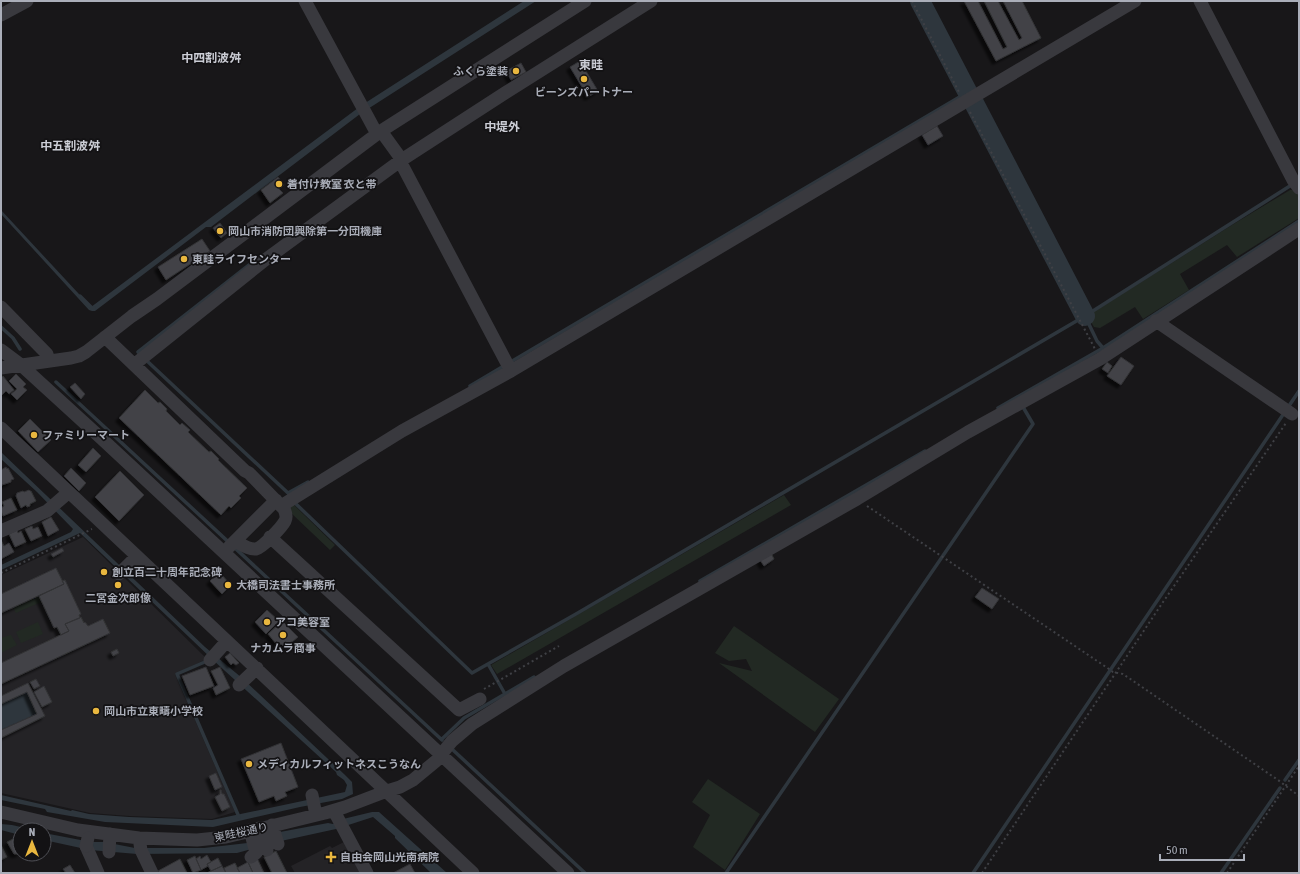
<svg xmlns="http://www.w3.org/2000/svg" width="1300" height="874" font-family="'Asap Condensed','Noto Sans JP',sans-serif">
  <defs>
    <filter id="shadow"><feDropShadow dx="-3.5" dy="3.5" stdDeviation="1" flood-color="#0009"/></filter>
  </defs>
  <rect width="100%" height="100%" fill="#181719"/>
  <path fill="#242326" d="M83 537 207 659 175 674 235 812 212 819 129 816 90 813 1 793V575Z
    M346 841 363 873H295L291 866 330 846 332 848Z"/>
  <path fill="#222923" d="M1290 190H1295L1299 194V218L1237 257 1227 245 1180 274 1189 290 1143 319 1135 307 1100 328 1094 327 1091 322 1092 313 1232 225Z
    M784 495 791 505 497 674 491 665Z
    M293 504 335 545 330 550 291 513 289 507Z
    M39 596 41 602 16 613 13 608Z
    M38 622 43 634 21 643 16 632Z
    M734 626 839 699 815 732 719 663 752 671 746 659 729 661 715 653Z
    M10 635H11L17 645 1 653V638Z
    M708 779 760 814 725 870 693 847 710 815 692 802Z"/>
  <path fill="#2e363d" d="M524 1H536L360 114 211 227H206L95 311H92L89 310 1 214V210L91 307 362 105Z
    M1 452 205 647 242 678 344 774 352 782 353 794 342 799 300 807 213 827 105 822 47 812 45 809 1 800V795L71 811 72 810 89 814 129 817 212 820 345 792 347 785 344 780 337 775 336 772 213 660 80 533 1 570V565L71 532 73 529 37 492 1 459Z
    M27 692 37 714 1 730V704Z
    M372 812H379L447 873H431L395 838V836L373 817 336 829 281 841 237 853 137 854 90 850 44 840V833L91 842H104L135 848H204L256 842 280 832 328 823 333 824 343 819Z
    M1 824 12 825 34 830H20V835L1 830Z"/>
  <g fill="none" stroke-linecap="round" stroke-linejoin="round">
    <path stroke="#2e363d" stroke-width="3.5" d="M80 296 93 309 94 308
      M1085 316 1097 341 1103 348
      M1 327 13 338 20 349
      M141 355 138 352 259 257
      M146 360 288 493 295 503 472 673 576 614 1085 316 1293 184
      M56 382 442 740
      M470 386 968 92
      M998 408 1103 348 1299 221
      M288 493 308 482
      M700 581 925 451
      M207 661 177 674 239 817
      M488 664 505 694
      M442 739 464 718 534 677
      M453 750 585 873
      M1285 780 1299 760
      M726 873 1033 424 1023 407
      M973 873 1299 391
      M1221 873 1280 788"/>
    <path stroke="#2e363d" stroke-width="20" d="M920 1 969 95
      M974 103 1085 316"/>
  </g>
  <path fill="#424346" stroke="#323235" filter="url(#shadow)" d="M964 1H978L1003 49 1007 47 984 1H998L1019 40 1022 38 1003 1H1022L1041 38 996 61Z
    M580 61 598 91 588 97 570 67Z
    M521 63 526 72 511 80 506 71Z
    M937 126 943 136 928 145 922 135Z
    M278 177 284 185 279 189 283 193 270 203 261 190Z
    M220 223 227 233 221 238 213 228Z
    M202 239 210 251 166 280 158 267Z
    M1121 357 1134 366 1121 385 1107 376Z
    M1107 362 1112 366 1108 373 1102 369Z
    M16 374 26 384 23 387 27 390 17 400 11 394 17 389 9 381Z
    M3 376 14 390 9 394 6 391 1 396V377Z
    M75 383 85 394 81 399 70 387Z
    M145 390 158 403 160 402 167 409 166 411 180 425 182 423 190 430 188 432 209 452 211 451 219 459 218 460 247 488 239 496 241 498 231 508 229 506 221 515 119 418Z
    M30 419 51 440 38 452 18 431Z
    M93 448 101 456 86 472 78 465Z
    M6 467 7 469 8 468 14 479 11 480V482L2 485 1 482V470Z
    M71 468 86 483 79 491 64 476Z
    M120 471 144 495 119 521 95 497Z
    M29 490 30 491H31L36 501 30 504V506L27 507 26 505 21 508 16 496 17 493 23 491 24 492Z
    M11 498 17 510 3 516 1 511V508L4 506 2 502Z
    M51 517 59 530 48 536 42 522Z
    M32 526 33 529 38 527 42 536 31 541 25 529Z
    M17 530 18 533 21 531 26 542 15 547 9 534Z
    M1 540 4 546 9 543 14 552 1 559Z
    M62 548 64 551 53 557 51 554Z
    M771 553 774 559 764 566 760 560Z
    M56 568 64 584 1 613V594Z
    M219 572 231 585 222 594 210 581Z
    M65 580 81 614 79 615 80 618 65 624 69 631 61 635 57 627 54 628 39 596 64 584 62 581Z
    M982 588 999 599 992 609 975 597Z
    M267 610 279 621 266 634 255 622Z
    M81 617 84 623 85 622 88 626 103 619 110 633 1 684V663L69 631 65 624Z
    M282 621 298 637 285 648 281 644 278 646 268 634Z
    M117 649 119 653 113 656 111 652Z
    M230 653 239 663 236 665 233 663 231 665 225 657Z
    M206 667 214 686 190 695 182 676Z
    M220 667 230 688 216 695 213 688 218 685 211 671Z
    M36 679 40 686 34 689 30 682Z
    M28 683 45 716 1 738V730L37 714 27 692 1 704V696Z
    M44 686 52 702 42 707 34 692Z
    M281 743 298 787 285 792 287 796 276 801 274 796 259 802 241 759Z
    M216 773 222 787 215 790 209 776Z
    M220 790H221L222 794H224L230 807 222 811 215 797 220 794Z
    M17 837 20 843V853L17 854H14L7 842Z
    M1 845 7 857 1 860Z
    M276 851 287 873H272L264 857Z
    M207 855 211 862 207 864 208 866 201 870 196 859 200 856 201 859Z
    M195 856 201 870 193 873 187 860Z
    M218 858 222 866 211 871 207 864Z
    M257 858 264 873H253L248 862Z
    M180 859 187 873H160L158 871Z
    M248 862 253 873H240L237 868Z
    M235 863 240 873H226L224 868Z
    M410 864 415 873H393Z
    M70 865 75 873H66L63 869Z
    M222 866 226 873H207L211 871Z"/>
  <g fill="none" stroke-linecap="round" stroke-linejoin="round">
    <path stroke="#3f4045" stroke-width="2" stroke-dasharray="2 3" stroke-linecap="butt" d="M912 1 959 92
      M970 112 1095 349
      M867 506 1109 669 1113 672 1123 674 1278 780 1299 796
      M1 573 92 529
      M484 689 559 646
      M982 873 1161 605 1286 423
      M1227 873 1299 766"/>
    <path stroke="#39393e" stroke-width="13" d="M305 1 377 134
      M1200 1 1293 180 1299 188
      M1 15 27 1
      M381 131 402 160
      M400 161 511 371
      M1 307 47 354 48 361
      M1156 321 1292 414
      M105 337 245 471 249 473 284 509C286 513 287 517 285 521 282 527 262 548 256 549 249 550 241 544 235 541
      M1 350 21 365 102 439 568 873
      M135 364 265 260 400 161 505 93 651 1
      M1 368 71 358 79 356 86 352 132 316 157 299 381 131 585 1
      M1 428 473 873
      M281 506 402 431 511 371 1135 1
      M1 531 47 511 69 492
      M270 537 459 710 480 699
      M229 547 276 500
      M119 574 137 556
      M210 660 227 641
      M239 685 257 668
      M312 795 316 815
      M334 811 367 873
      M1 812 78 830 139 838 197 840 226 837 325 813 345 807 387 791 400 787 413 780 436 761 452 741 472 724 564 666 857 499 968 432 1100 359 1299 229
      M272 825 278 844
      M259 828 267 850
      M250 830 256 853 251 857
      M139 838 141 850 152 873
      M86 846 98 873
      M109 852 110 834"/>
    <path stroke="#39393e" stroke-width="13" d="M86 846 88 838"/>
  </g>
  <g fill="#e9b73f" stroke="#131214" stroke-width="1.5">
    <circle cx="516" cy="71" r="4"/>
    <circle cx="584" cy="79" r="4"/>
    <circle cx="279" cy="184" r="4"/>
    <circle cx="220" cy="231" r="4"/>
    <circle cx="184" cy="259" r="4"/>
    <circle cx="34" cy="435" r="4"/>
    <circle cx="104" cy="572" r="4"/>
    <circle cx="118" cy="585" r="4"/>
    <circle cx="228" cy="585" r="4"/>
    <circle cx="267" cy="622" r="4"/>
    <circle cx="283" cy="635" r="4"/>
    <circle cx="96" cy="711" r="4"/>
    <circle cx="249" cy="764" r="4"/>
    <path d="M329 851h4v4h4v4h-4v4h-4v-4h-4v-4h4z"/>
  </g>
  <g text-anchor="middle" dominant-baseline="central" stroke-width="3.5" stroke-linejoin="round" paint-order="stroke">
    <g font-size="11" font-weight="bold" fill="#aaaeb9" stroke="#131214" text-anchor="start">
      <text x="508" y="71" text-anchor="end">ふくら塗装</text>
      <text x="584" y="92" text-anchor="middle">ビーンズパートナー</text>
      <text x="287" y="184">着付け教室 衣と帯</text>
      <text x="228" y="231">岡山市消防団興除第一分団機庫</text>
      <text x="192" y="259">東畦ライフセンター</text>
      <text x="42" y="435">ファミリーマート</text>
      <text x="112" y="572">創立百二十周年記念碑</text>
      <text x="236" y="585">大橋司法書士事務所</text>
      <text x="118" y="598" text-anchor="middle">二宮金次郎像</text>
      <text x="275" y="622">アコ美容室</text>
      <text x="283" y="648" text-anchor="middle">ナカムラ商事</text>
      <text x="104" y="711">岡山市立東疇小学校</text>
      <text x="257" y="764">メディカルフィットネスこうなん</text>
      <text x="340" y="857">自由会岡山光南病院</text>
    </g>
    <g font-size="11" fill="#aaaeb9" stroke="#131214">
      <text transform="translate(241 832) rotate(-12)">東畦桜通り</text>
    </g>
    <g font-size="12" font-weight="bold" fill="#cbcdd5" stroke="#131214">
      <text x="211" y="58">中四割波舛</text>
      <text x="591" y="65">東畦</text>
      <text x="502" y="127">中堤外</text>
      <text x="70" y="146">中五割波舛</text>
    </g>
  </g>
  <rect width="1300" height="874" fill="none" stroke="#aaaeb9" stroke-width="4"/>
  <g transform="translate(32 842)"><circle r="19" fill="#131214" stroke="#4f5056"/>
  <path d="M0-3L7 15L0 10L-7 15Z" fill="#e9b73f"/>
  <text y="-6" font-size="11" font-weight="bold" text-anchor="middle" fill="#aaaeb9">N</text>
  </g>
  <path d="M1160 854v6h84v-6" fill="none" stroke="#aaaeb9" stroke-width="2"/>
  <text x="1166" y="854" font-size="12" fill="#aaaeb9" stroke="#131214" stroke-width="3" paint-order="stroke">50 m</text>
</svg>
